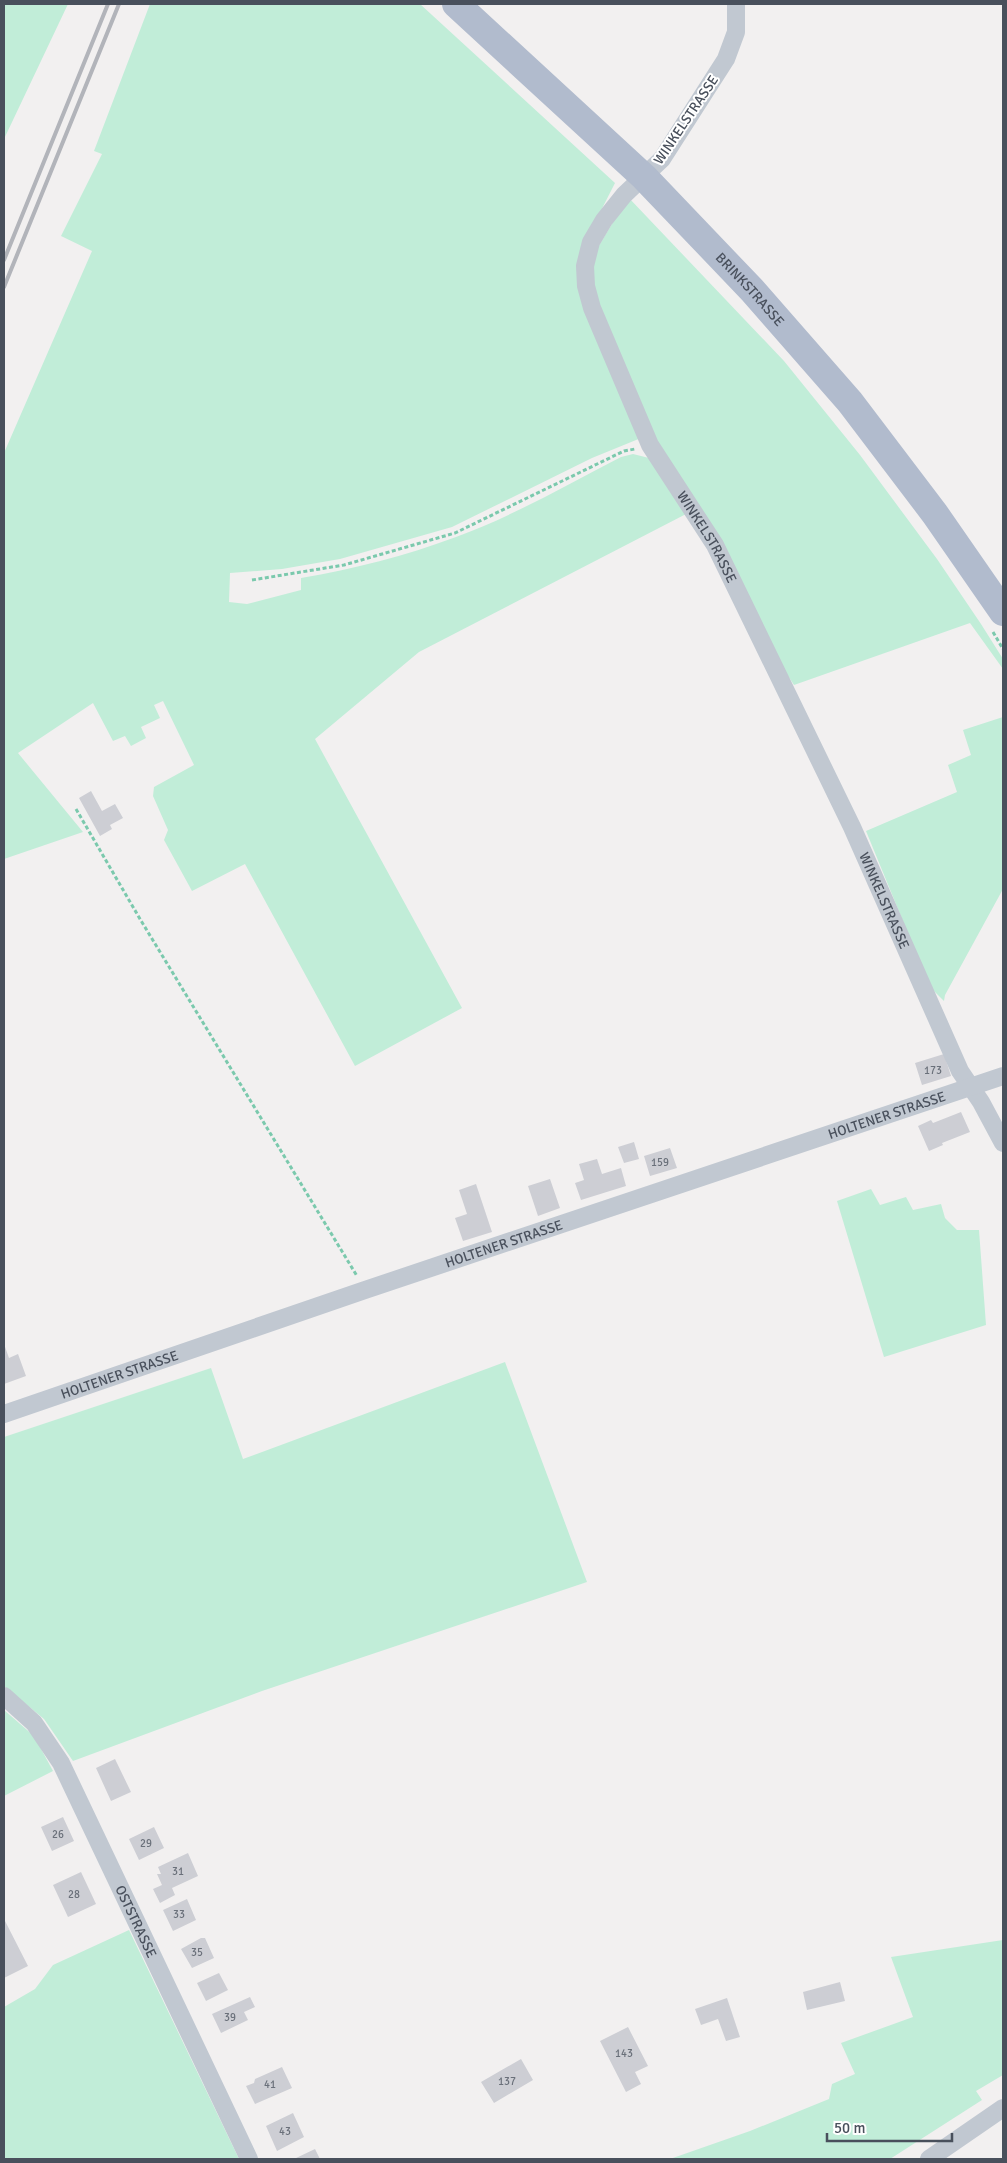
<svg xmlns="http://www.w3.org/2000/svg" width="1007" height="2163" font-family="Signika,sans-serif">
  <rect width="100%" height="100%" fill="#f2f0f0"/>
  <path fill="#c1edd8" d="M4 4H68L4 139Z
    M150 4H420L615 183 584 244 579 261 641 438 592 458 452 527 340 559 282 569 230 573 229 602 247 604 301 590V578C354 569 405 556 456 537 513 516 567 485 621 457L633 454 649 458 688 513 419 652 315 739 462 1008 355 1066 245 864 192 891 164 840 168 830 153 796 154 787 194 765 163 701 154 705 160 718 141 727 146 738 131 746 125 736 113 741 93 703 18 753 83 832 4 859V453L92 251 61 236 102 154 94 151Z
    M628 197 784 361 860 455 937 559 981 624 1003 659V669L970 623 794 685 779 662 648 428 601 317 592 281 594 254Z
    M1003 717V889L945 995 944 1001 930 987 866 831 957 792 948 765 971 755 963 730Z
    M871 1189 880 1205 906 1197 913 1210 941 1204 945 1218 957 1230H979L986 1325 884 1357 837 1201Z
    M505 1362 587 1582 262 1691 73 1761 44 1719 4 1686V1437L211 1368 243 1459Z
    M4 1710 34 1736 53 1771 4 1796Z
    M129 1930 239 2159H4V2007L35 1989 53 1965Z
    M1003 1940V2075L976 2091 982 2100 890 2159H670L750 2131 829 2099 832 2084 855 2074 841 2043 913 2017 891 1957Z"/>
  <path fill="#cdced4" d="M91 791 102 811 115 804 123 818 110 825 112 829 100 836 79 798Z
    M944 1054 951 1076 922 1085 915 1063Z
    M961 1112 970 1132 942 1143 943 1145 929 1151 918 1126 931 1120 933 1123Z
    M634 1142 639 1159 624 1163 618 1147Z
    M670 1148 677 1168 650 1176 644 1156Z
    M597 1159 602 1174 621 1168 626 1186 581 1200 575 1183 584 1180 579 1164Z
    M550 1179 560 1208 538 1216 528 1186Z
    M476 1184 492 1232 463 1241 455 1218 467 1214 459 1190Z
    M4 1344 9 1358 18 1354 26 1376 4 1384Z
    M115 1759 131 1792 111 1801 96 1768Z
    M63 1817 74 1841 52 1851 41 1827Z
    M154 1827 164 1848 139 1860 129 1839Z
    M188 1853 198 1876 172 1888 175 1895 160 1903 153 1889 162 1885 157 1874H161L158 1867Z
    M81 1872 96 1904 68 1917 53 1885Z
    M187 1899 196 1920 173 1931 163 1910Z
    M4 1919 28 1966 4 1978Z
    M201 1938H205L214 1958 192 1968 181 1949Z
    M219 1973 228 1990 206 2001 197 1983Z
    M840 1982 845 2001 807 2010 803 1992Z
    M250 1997 255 2007 244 2012 248 2020 221 2033 212 2014Z
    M727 1998 740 2037 726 2041 718 2019 701 2025 695 2009Z
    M628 2027 648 2066 635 2072 641 2084 626 2092 600 2041Z
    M521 2059 533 2080 494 2103 481 2082Z
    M282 2067 292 2088 255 2104 246 2086 254 2083 255 2079Z
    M293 2113 304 2137 277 2151 266 2126Z
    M315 2149 320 2159H294Z"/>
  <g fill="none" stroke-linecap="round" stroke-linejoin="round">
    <path stroke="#7bc9ad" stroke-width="3" stroke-dasharray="4 2.5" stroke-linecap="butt" d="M252 580 344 565 455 533 624 451 635 449
      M993 632 1003 649
      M76 809 140 919 357 1276"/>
    <g stroke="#c1c8d1" stroke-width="18">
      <path id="s1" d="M736 4V32L726 59 662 159 624 195 604 220 591 242 585 266 586 286 592 308 650 445 715 545 852 827 960 1071 981 1102 1003 1143"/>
      <path id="s2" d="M4 1414 365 1290 1003 1076"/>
      <path id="s3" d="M4 1696 34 1723 61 1763 249 2159"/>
      <path d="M929 2159 1003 2108"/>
    </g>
    <path stroke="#b1bbcd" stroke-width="28" id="s4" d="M456 4 644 177 752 290 850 402 935 514 1003 612"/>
    <path stroke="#b2b4ba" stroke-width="4" d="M4 260 108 4
      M4 287 119 4"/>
  </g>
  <g text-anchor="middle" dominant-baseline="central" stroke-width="4" stroke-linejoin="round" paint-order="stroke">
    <g font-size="11" fill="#6a707a">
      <text x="933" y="1070">173</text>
      <text x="660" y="1162">159</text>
      <text x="58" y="1834">26</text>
      <text x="146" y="1843">29</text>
      <text x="178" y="1871">31</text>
      <text x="74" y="1894">28</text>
      <text x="179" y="1914">33</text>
      <text x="197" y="1952">35</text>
      <text x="230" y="2017">39</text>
      <text x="624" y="2053">143</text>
      <text x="507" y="2081">137</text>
      <text x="270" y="2084">41</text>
      <text x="285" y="2131">43</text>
    </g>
    <g font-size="14" fill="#49505c" stroke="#fff">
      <text transform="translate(686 120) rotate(-56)">WINKELSTRASSE</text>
      <text stroke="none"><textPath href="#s4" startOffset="410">BRINKSTRASSE</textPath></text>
      <text stroke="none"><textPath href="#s1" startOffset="610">WINKELSTRASSE</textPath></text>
      <text stroke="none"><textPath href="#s1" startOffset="1015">WINKELSTRASSE</textPath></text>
      <text stroke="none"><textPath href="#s2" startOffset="932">HOLTENER STRASSE</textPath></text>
      <text stroke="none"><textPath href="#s2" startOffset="528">HOLTENER STRASSE</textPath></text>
      <text stroke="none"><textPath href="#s2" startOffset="122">HOLTENER STRASSE</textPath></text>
      <text stroke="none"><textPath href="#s3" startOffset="264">OSTSTRASSE</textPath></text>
    </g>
  </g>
  <rect width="1007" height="2163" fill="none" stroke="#49505c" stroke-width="10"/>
  <path d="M827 2133v8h125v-8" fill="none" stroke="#49505c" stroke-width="2.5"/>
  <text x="834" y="2133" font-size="15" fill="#49505c" stroke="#ffffff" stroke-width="4" paint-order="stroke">50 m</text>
</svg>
